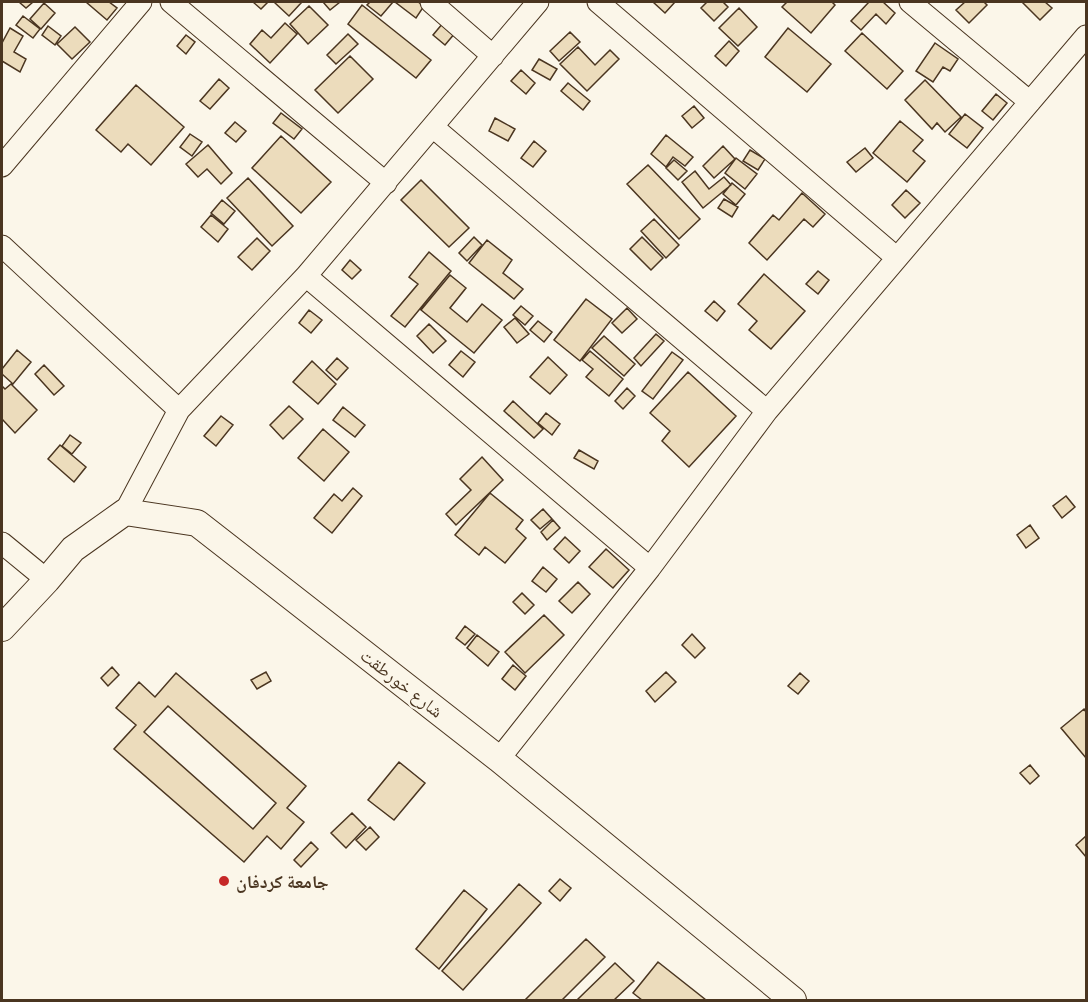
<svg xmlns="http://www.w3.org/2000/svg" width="1088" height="1002" font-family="Merriweather,'Noto Naskh Arabic',serif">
  <rect width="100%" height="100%" fill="#fbf6e9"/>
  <path fill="#ecdcbc" stroke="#4a3520" stroke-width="1.5" fill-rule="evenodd" d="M19 2H33L26 8Z
    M86 2H109L117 8 107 20Z
    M253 2H268L261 9Z
    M274 2H300L301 3 289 16Z
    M323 2H340L330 10Z
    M370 2H393L381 16 367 5Z
    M395 2H418L424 6 416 18Z
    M653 2H675L665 13Z
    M707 2H723L728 7 714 21 701 8Z
    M787 2H832L835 5 811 33 782 7Z
    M869 2H883L895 13 886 24 876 14 861 30 851 21Z
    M965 2H984L987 5 969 23 956 10Z
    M1022 2H1045L1052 8 1040 20Z
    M44 3 55 13 41 29 30 19Z
    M362 5 431 60 416 78 348 24Z
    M309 6 328 25 308 44 290 24Z
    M739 8 757 27 738 46 719 28Z
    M23 16 40 29 33 38 16 25Z
    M285 23 297 34 270 63 250 44 262 30 271 38Z
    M443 23 455 33 445 45 433 35Z
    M48 26 61 36 55 45 42 35Z
    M75 27 90 42 72 59 57 44Z
    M10 28 23 36 14 52 26 59 20 72 2 61V43Z
    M788 28 831 64 807 92 765 57Z
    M570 32 580 42 559 61 550 51Z
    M862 33 903 71 887 89 845 51Z
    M348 34 358 44 336 64 327 55Z
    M186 35 195 42 186 54 177 46Z
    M729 41 739 51 726 66 715 56Z
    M935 43 958 59 950 71 943 67 933 82 916 71Z
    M578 47 595 65 610 50 619 59 587 91 560 64Z
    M350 56 373 79 338 113 315 90Z
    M539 59 557 69 550 80 532 70Z
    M521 70 535 83 526 94 511 81Z
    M219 79 229 88 210 109 200 101Z
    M925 80 961 117 945 132 937 123 932 129 905 100Z
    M568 83 590 101 583 110 561 91Z
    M136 85 184 127 151 165 128 144 121 152 96 130Z
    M996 94 1007 103 993 120 982 111Z
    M694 106 704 118 692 128 682 116Z
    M281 113 302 129 294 139 273 123Z
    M965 114 983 128 967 148 949 134Z
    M495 118 515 129 508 141 489 131Z
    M900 121 923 140 913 151 925 161 907 182 873 153Z
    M235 122 246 131 236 142 225 133Z
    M190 134 202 142 192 156 180 147Z
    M666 135 693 157 685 166 673 157 666 167 651 154Z
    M281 136 331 182 301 213 252 168Z
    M534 141 546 151 533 167 521 158Z
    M208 145 232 173 221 184 207 169 198 177 186 164Z
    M723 146 735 159 714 178 703 166Z
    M865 148 873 158 856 172 847 162Z
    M750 150 765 159 758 170 743 161Z
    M736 158 757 174 745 189 725 173Z
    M674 160 687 171 678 180 666 168Z
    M648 165 700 219 679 239 627 184Z
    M695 171 709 189 724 177 731 185 703 208 682 182Z
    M248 178 293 226 272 246 227 198Z
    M421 180 469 228 449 247 401 200Z
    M732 183 745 194 736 205 723 194Z
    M906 190 920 203 905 218 892 205Z
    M802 193 825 214 813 227 804 219 767 260 749 243 773 215 779 220Z
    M724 199 738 207 732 217 718 208Z
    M222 200 235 211 224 224 211 213Z
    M211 215 228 229 218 242 201 227Z
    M654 219 679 245 666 258 641 231Z
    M474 237 482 245 467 261 459 253Z
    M642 237 663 258 651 270 630 249Z
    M257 238 270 251 252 270 238 257Z
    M487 240 512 260 503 273 523 289 514 299 469 263Z
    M429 252 451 271 405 327 391 316 418 284 409 277Z
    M350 260 361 270 352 279 342 270Z
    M818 271 829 280 818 294 806 284Z
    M764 274 805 311 771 349 749 330 757 321 738 304Z
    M450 275 466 288 450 308 467 322 482 304 502 320 474 353 421 310Z
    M586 299 612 319 580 361 554 340Z
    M714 301 725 311 717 321 705 311Z
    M521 306 533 316 525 325 513 315Z
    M627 308 637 319 622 333 612 323Z
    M309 310 322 320 311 333 299 323Z
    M515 318 529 334 517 343 504 327Z
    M538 321 552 332 544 342 530 330Z
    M429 324 446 341 433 353 417 336Z
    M656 334 664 341 641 366 634 358Z
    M604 336 635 364 624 376 592 348Z
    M17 350 31 362 13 384 2 374V369Z
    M461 351 475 362 463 377 449 365Z
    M590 351 623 379 609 396 586 377 593 369 582 360Z
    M672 352 683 360 653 399 642 391Z
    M548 357 567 375 550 394 530 377Z
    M337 358 348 368 337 380 326 370Z
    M312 361 336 384 318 404 293 382Z
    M44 365 64 386 54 395 35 374Z
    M688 372 736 416 689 467 662 441 670 431 650 413Z
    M11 384 37 410 15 433 2 419V386L5 389Z
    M627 388 635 396 623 409 615 401Z
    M513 401 543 429 534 438 504 411Z
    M289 406 303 419 283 439 270 425Z
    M343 407 365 425 355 437 333 420Z
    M546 413 560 424 552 435 538 423Z
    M221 416 233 425 216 446 204 436Z
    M323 429 349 452 324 481 298 458Z
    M70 435 81 443 72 454 62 446Z
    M60 445 86 467 74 482 48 459Z
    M579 450 598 461 594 469 574 458Z
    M482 457 503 480 456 525 446 514 471 490 460 479Z
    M353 488 362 496 332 533 314 518 334 494 342 501Z
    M490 493 523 520 516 529 526 538 505 563 485 547 479 555 455 535Z
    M1066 496 1075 507 1062 518 1053 506Z
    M543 509 552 519 540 529 531 520Z
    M553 520 560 528 547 540 541 532Z
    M1030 525 1039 538 1026 548 1017 535Z
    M565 537 580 551 569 563 554 549Z
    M606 549 629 570 613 588 589 567Z
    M543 567 557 579 546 592 532 581Z
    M578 582 590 594 572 613 559 601Z
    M522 593 534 605 525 614 513 602Z
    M544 615 564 635 525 673 505 652Z
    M465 626 475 634 465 645 456 638Z
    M692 634 705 648 695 658 682 645Z
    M477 635 499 652 488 666 467 648Z
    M513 665 526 676 515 690 502 679Z
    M112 667 119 675 108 686 101 678Z
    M266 672 271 681 257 689 251 680Z
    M666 672 676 682 655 702 646 691Z
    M176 673 306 786 287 808 304 822 281 849 267 836 244 862 114 749 136 725 116 708 139 682 155 697ZM168 706 276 803 253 829 144 732Z
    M800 673 809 681 798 694 788 686Z
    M1084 709 1086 712V758L1061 728Z
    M399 762 425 783 394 820 368 800Z
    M1030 765 1039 776 1030 784 1020 773Z
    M352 813 366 827 346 848 331 833Z
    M370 827 379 837 366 850 356 840Z
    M1086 836V857L1076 845Z
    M311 842 318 849 301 867 294 860Z
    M560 879 571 888 560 901 549 891Z
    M519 884 541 903 463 990 442 971Z
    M464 890 487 909 439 969 416 949Z
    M586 939 605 957 562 1000H525Z
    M658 962 706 1000H642L633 993Z
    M615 963 634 981 614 1000H577Z"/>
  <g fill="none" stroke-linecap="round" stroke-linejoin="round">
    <g stroke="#4a3520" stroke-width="23">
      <path id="minor" d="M171 2 386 183
        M431 2 493 56
        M598 2 897 258
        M910 2 1030 102
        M433 127 767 411
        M2 166 141 2
        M2 246 179 410
        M306 276 650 568
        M125 512 179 410 306 276 538 2
        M2 543 47 580
        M499 759 650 568 767 411 1086 36"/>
    </g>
    <g stroke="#4a3520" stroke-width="28">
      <path id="tertiary" d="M2 628 47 580 73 549 125 512 197 523 499 759 793 1000"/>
    </g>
    <use href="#minor" stroke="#fbf6e9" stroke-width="21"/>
    <use href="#tertiary" stroke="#fbf6e9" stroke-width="26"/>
  </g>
  <circle fill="#c62828" stroke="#fbf6e9" stroke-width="2" cx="224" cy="881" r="6"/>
  <g text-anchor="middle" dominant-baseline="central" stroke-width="4.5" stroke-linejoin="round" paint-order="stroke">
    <g font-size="18" fill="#4a3520" stroke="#fbf6e9">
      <text transform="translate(402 683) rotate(38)">شارع خورطقت</text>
    </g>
    <g font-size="18" font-weight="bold" fill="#4a3520" stroke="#fbf6e9" text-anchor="start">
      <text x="236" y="881">جامعة كردفان</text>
    </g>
  </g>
  <rect width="1088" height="1002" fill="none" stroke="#4a3520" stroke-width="6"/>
</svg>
